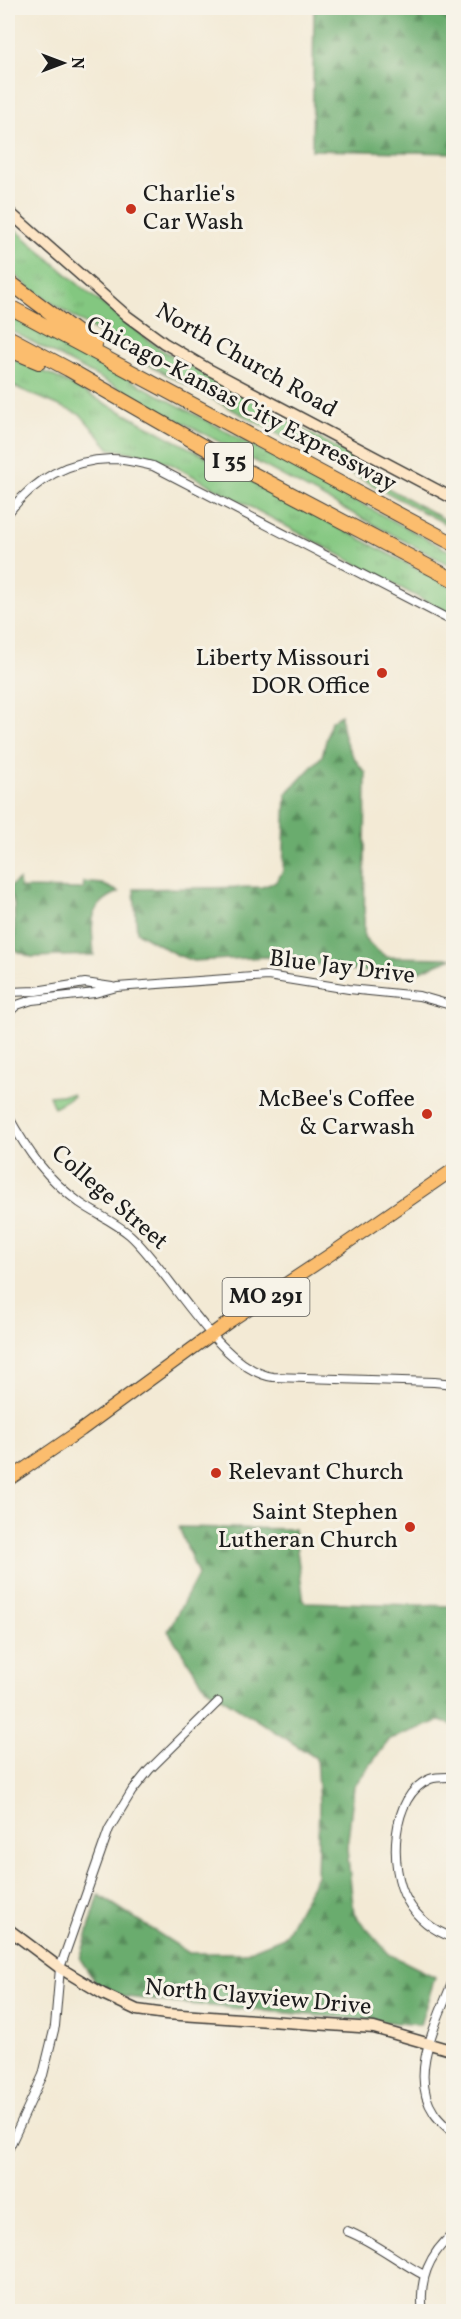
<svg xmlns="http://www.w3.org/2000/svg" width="461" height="2319" font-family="Vollkorn,serif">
  <defs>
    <pattern id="grass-tufts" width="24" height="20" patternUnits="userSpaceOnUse" patternTransform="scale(1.5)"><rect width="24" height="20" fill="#83c780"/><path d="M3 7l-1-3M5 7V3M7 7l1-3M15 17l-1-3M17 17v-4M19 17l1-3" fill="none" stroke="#71aa6e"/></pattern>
    <pattern id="forest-firs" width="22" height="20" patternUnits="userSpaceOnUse" patternTransform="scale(1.5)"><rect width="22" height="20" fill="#6aac6e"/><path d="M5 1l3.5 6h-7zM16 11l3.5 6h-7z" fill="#568b5a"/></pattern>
  </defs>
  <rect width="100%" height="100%" fill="#f7f3e8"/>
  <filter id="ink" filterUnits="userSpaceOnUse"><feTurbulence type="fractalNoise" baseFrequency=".0167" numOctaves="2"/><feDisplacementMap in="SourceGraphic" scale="12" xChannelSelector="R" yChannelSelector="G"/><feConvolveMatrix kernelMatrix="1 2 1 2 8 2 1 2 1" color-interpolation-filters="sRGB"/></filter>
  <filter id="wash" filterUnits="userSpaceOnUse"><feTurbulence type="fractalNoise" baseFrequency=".008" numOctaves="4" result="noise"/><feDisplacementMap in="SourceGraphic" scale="24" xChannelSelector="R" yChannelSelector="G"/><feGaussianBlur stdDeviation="1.35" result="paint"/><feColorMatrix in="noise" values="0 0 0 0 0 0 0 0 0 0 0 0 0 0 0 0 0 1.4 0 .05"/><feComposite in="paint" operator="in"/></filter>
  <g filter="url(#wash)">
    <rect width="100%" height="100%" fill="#f3ead5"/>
    <path fill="url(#grass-tufts)" stroke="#50724e" stroke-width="1.5" d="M427 8H453V24Z
      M8 223 86 291 159 348 359 461 355 470 453 524V528L138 359 31 289 8 269Z
      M8 314 453 553V567L8 329Z
      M8 357 52 375 453 588V616L169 463 136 453 110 449 81 415 8 384Z"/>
    <path fill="url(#forest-firs)" stroke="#436445" stroke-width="1.5" d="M314 8H427L453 24V153L312 150Z
      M341 715C341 738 350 756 366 773L364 937 375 949 387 957 453 958 412 974 357 971 266 957 193 961 175 954 137 932 134 889 262 887 276 882 283 871 286 794 322 756 331 721Z
      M19 880 20 888 83 889 84 882 102 884 119 892C86 906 92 924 94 955L31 957 15 950 14 904 9 887Z
      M179 1527 294 1529 304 1602 453 1606V1725L439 1721 390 1739 354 1786 347 1849 354 1914 389 1954 435 1977 420 2025 175 2003 103 1994 80 1959 99 1895 189 1953H244L284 1937 317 1876 319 1804 316 1758 205 1687 168 1631 198 1575Z"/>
    <path fill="#83c780" stroke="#50724e" stroke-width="1.5" d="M72 1094 73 1096 54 1108 49 1096Z"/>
  </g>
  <g filter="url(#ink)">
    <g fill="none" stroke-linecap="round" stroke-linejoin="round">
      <g stroke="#3c3b38" stroke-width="10">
        <path id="street" d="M8 513C34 480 68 460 111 459 125 459 140 463 153 466L454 622
          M8 992 36 991 85 983 112 987
          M8 1013 17 1005 32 1000 95 993 117 987 268 976 349 989 419 996 454 1006
          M8 1116C28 1152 46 1178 80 1203 96 1214 115 1222 130 1235 171 1272 219 1369 273 1377L434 1382 454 1384
          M448 1777C442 1777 435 1777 430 1779 390 1795 389 1869 407 1900 417 1918 434 1931 454 1938
          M454 1978C439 2018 407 2073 434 2113 439 2121 447 2127 454 2134
          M8 2150 43 2075 55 2026 60 1968 109 1829 132 1791 149 1770 218 1702
          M347 2231C375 2242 397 2261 424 2275
          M423 2312C418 2280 430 2253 454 2233"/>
      </g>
      <g stroke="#3c3b38" stroke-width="13">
        <path id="secondary" d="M8 211 127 316 164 343 208 369 454 499
          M8 1929 60 1968 103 1994 137 2010 166 2014 374 2028 454 2051"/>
      </g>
      <g stroke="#3c3b38" stroke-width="14">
        <path id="primary" d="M8 1480 81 1430 230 1321 328 1256 454 1169"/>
      </g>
      <g stroke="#3c3b38" stroke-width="16">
        <path id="highway" d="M8 281 95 346
          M8 306 454 544
          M8 337 68 369 232 463 454 580
          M8 349 39 362"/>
      </g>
      <use href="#street" stroke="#fff" stroke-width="8"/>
      <use href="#secondary" stroke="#fde5c5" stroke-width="10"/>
      <use href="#primary" stroke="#fbbd6e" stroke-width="12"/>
      <use href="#highway" stroke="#fbbd6e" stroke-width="14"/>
    </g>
  </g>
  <g fill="#c8321e" stroke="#f7f3e8" stroke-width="2">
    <circle cx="131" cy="209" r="6"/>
    <circle cx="382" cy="673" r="6"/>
    <circle cx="427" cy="1114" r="6"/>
    <circle cx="216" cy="1473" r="6"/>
    <circle cx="410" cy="1527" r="6"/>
  </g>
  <g text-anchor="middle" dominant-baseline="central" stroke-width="6" stroke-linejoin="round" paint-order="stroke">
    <g fill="#f7f3e8" stroke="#5e5c59" stroke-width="1.5">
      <rect x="205" y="443" width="48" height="38" rx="4.5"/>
      <rect x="222.5" y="1278" width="87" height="38" rx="4.5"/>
    </g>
    <g font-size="22" font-weight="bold" fill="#1c1c1c">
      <text x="229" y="462">I 35</text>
      <text x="266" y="1297">MO 291</text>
    </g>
    <g font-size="24" fill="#1c1c1c" stroke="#f7f3e8" text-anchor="end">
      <text x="143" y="195" text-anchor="start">Charlie's<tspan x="143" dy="28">Car Wash</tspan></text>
      <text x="370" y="659">Liberty Missouri<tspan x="370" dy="28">DOR Office</tspan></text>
      <text x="415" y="1100">McBee's Coffee<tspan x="415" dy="28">&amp; Carwash</tspan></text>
      <text x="228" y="1473" text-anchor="start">Relevant Church</text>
      <text x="398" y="1513">Saint Stephen<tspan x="398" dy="28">Lutheran Church</tspan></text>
    </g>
    <g font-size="24" fill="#1c1c1c" stroke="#f7f3e8">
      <text transform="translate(246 361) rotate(30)">North Church Road</text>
      <text transform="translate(241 405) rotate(28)">Chicago-Kansas City Expressway</text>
      <text transform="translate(342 968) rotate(7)">Blue Jay Drive</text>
      <text transform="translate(109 1198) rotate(41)">College Street</text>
      <text transform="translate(258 1998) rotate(5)">North Clayview Drive</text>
    </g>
  </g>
  <rect width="461" height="2319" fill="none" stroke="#f7f3e8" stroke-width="30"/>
  <g transform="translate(63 63) rotate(90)" stroke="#f7f3e8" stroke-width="4.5" paint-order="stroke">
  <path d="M0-4.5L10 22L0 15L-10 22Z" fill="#1c1c1c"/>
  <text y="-9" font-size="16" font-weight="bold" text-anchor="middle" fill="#1c1c1c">N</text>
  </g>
</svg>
